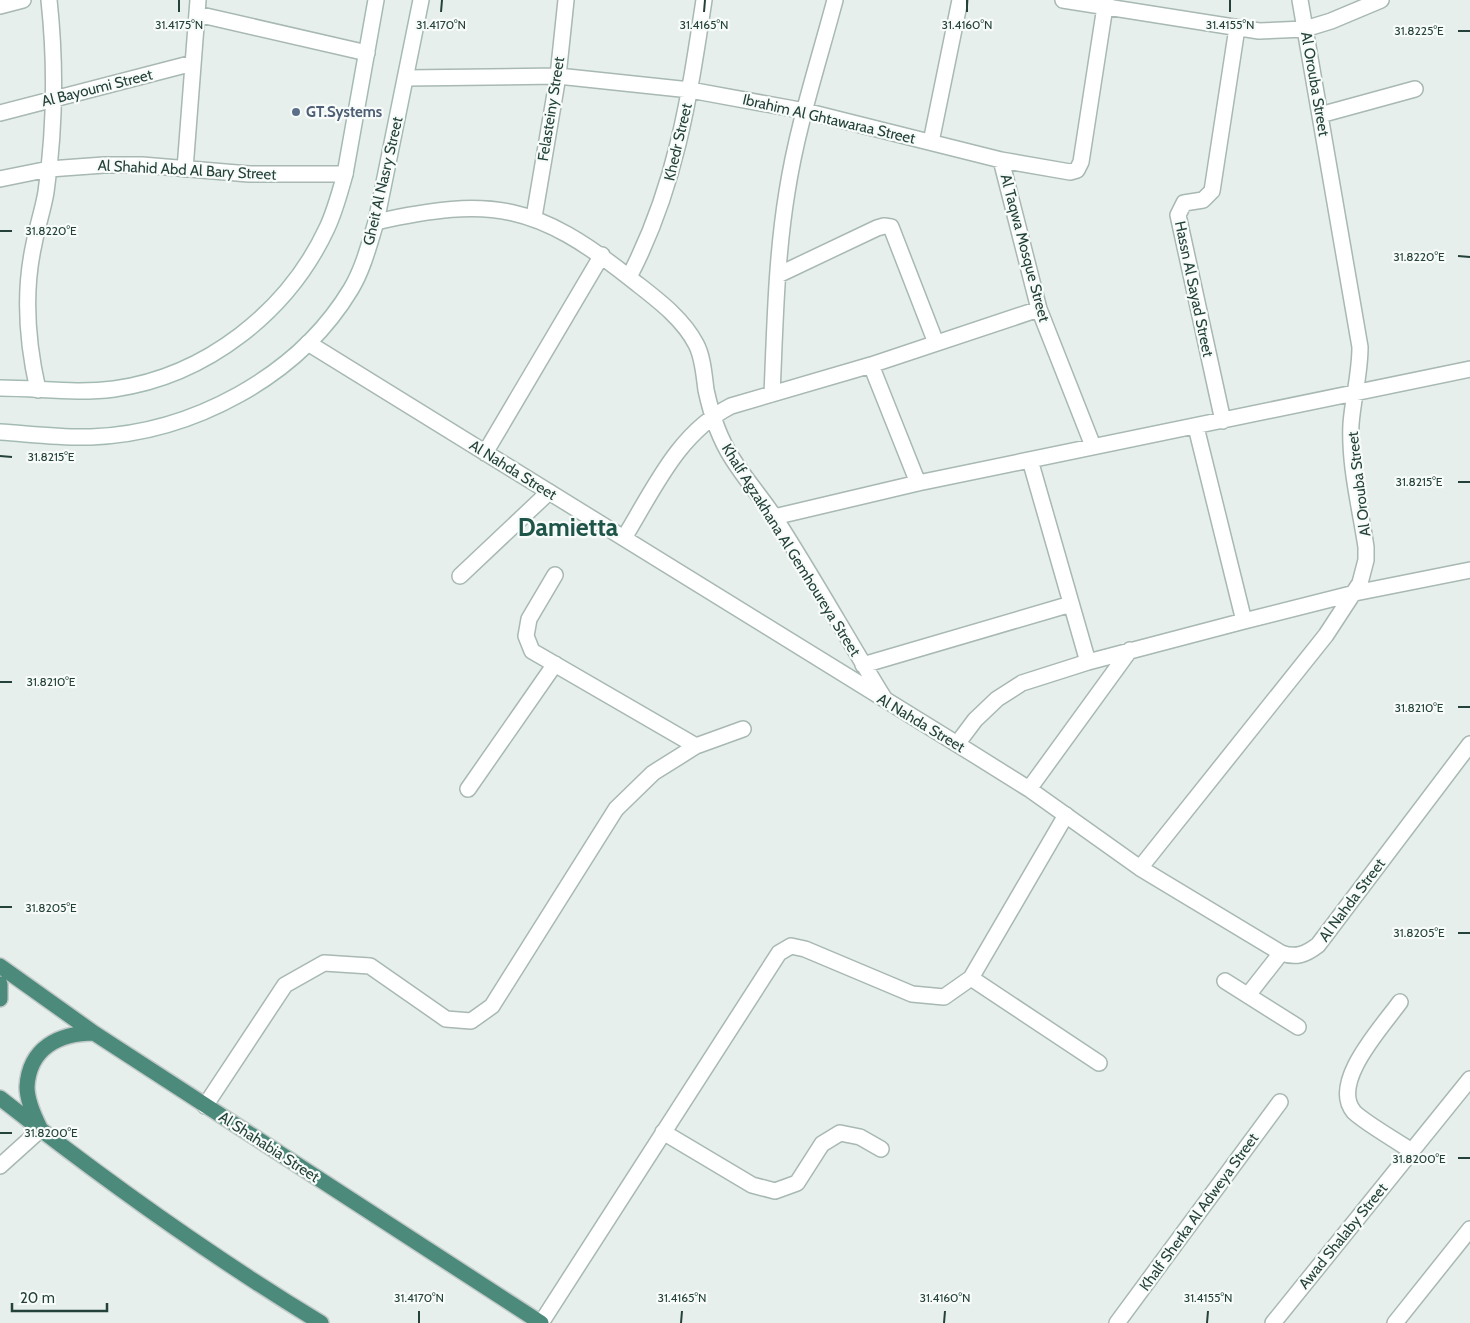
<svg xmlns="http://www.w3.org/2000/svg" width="1470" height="1323" font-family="Cabin,sans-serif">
  <rect width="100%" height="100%" fill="#e6efeb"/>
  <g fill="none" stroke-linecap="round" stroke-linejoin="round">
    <g stroke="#a8b8b2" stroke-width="18">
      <path id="service" d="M555 575 529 619 526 636 532 651 696 746
        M460 576 549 492
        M468 789 555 664
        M971 978 1099 1063
        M1225 981 1298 1027
        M1248 995 1281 953
        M1400 1002C1383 1026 1329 1083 1354 1112 1364 1122 1398 1142 1412 1151
        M205 1106 285 985 324 963 370 966 446 1019 471 1021 492 1006 616 809 653 773 696 746 743 729
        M663 1132 752 1185 775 1191 797 1183 822 1144 840 1133 860 1137 881 1149
        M0 1166 40 1130
        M541 1323 779 953 791 946 805 949 912 994 944 997 971 978 1066 815"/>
    </g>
    <g stroke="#a8b8b2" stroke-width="18">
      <path id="minor" d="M1063 0 1259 31 1305 29 1331 21 1381 0
        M0 6 23 0
        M197 14 367 53
        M406 78 558 76 690 90 805 111 1001 160 1070 172 1077 170 1081 162 1106 0
        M0 113 193 63
        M1320 115 1415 89
        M931 142 960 0
        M1001 160 1039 309 1093 446
        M185 169 198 0
        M0 179 49 169 104 165H142L249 174H345
        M534 217 558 76 566 0
        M376 222C492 196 537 204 631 279 655 298 682 317 696 344 703 357 704 375 706 390 711 413 719 438 732 458 745 479 762 498 775 518 813 577 847 638 884 698
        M778 275 877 228 884 226 891 227 936 343
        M629 277C676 187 689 99 704 0
        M308 343 957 744 1029 789 1140 868 1281 953C1296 958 1305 955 1318 945L1470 744
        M871 365 918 483
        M38 390C27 342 23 293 34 244 37 227 43 210 46 192 55 128 56 65 49 0
        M772 394C775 327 776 259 787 192 797 127 818 64 835 0
        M1223 421 1178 215 1184 203 1203 200 1212 191 1237 28
        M1196 427 1244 621
        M485 453 602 255
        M1030 460 1088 662
        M774 517 918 483 1470 369
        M624 538C654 489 678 433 731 406L871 365 1039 309
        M863 665 1071 604
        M957 744 975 720 997 699 1022 683 1088 662 1244 621 1355 593 1470 570
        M1029 789 1130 650
        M1140 868 1326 635 1360 583 1366 560V547C1360 507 1349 465 1351 424 1353 398 1360 374 1360 347L1300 0
        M1117 1323 1280 1102
        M1273 1323 1470 1079
        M1395 1323 1470 1229"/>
    </g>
    <g stroke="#a4bbb3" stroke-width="18">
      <path id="secondary" d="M0 388C39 388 75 394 114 389 206 376 288 312 327 228 335 211 340 192 345 174L376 0
        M0 432C30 434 60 438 91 437 192 433 298 377 351 289 363 269 369 245 376 222L421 0"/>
    </g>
    <g stroke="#c2cac8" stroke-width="18">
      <path id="trunk" d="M0 966 94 1033 541 1323
        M0 984V999
        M0 1098C103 1179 209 1255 321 1323
        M40 1128C34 1116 27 1101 27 1087 29 1048 59 1033 94 1033"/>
    </g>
    <use href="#service" stroke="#fff" stroke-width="15"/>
    <use href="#minor" stroke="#fff" stroke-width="15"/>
    <use href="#secondary" stroke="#fff" stroke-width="15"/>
    <use href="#trunk" stroke="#4c8a7c" stroke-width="15"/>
  </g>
  <path fill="none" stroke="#24423a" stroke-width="2" d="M179 12V0M441 12 442 0M704 12 705 0M967 12V0M1230 12V0M1458 31H1470M0 231H12M1458 256 1470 257M0 456 12 457M1458 482H1470M0 682H12M1458 707H1470M0 907H12M1458 933H1470M0 1133H12M1458 1158H1470M419 1323V1311M681 1323 682 1311M944 1323 945 1311M1207 1323 1208 1311"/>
  <circle fill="#5c6f8a" stroke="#f7fbf9" stroke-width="2" cx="296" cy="112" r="5"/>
  <g text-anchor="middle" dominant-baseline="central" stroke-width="4.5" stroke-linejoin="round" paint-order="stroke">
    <g font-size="15" fill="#24423a" stroke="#f7fbf9">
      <text transform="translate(1315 84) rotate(80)">Al Orouba Street</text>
      <text transform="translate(97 88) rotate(-14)">Al Bayoumi Street</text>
      <text transform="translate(551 109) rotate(-81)">Felasteiny Street</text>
      <text transform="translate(829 119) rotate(13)">Ibrahim Al Ghtawaraa Street</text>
      <text transform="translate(678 142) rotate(-77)">Khedr Street</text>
      <text transform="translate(187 170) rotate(3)">Al Shahid Abd Al Bary Street</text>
      <text transform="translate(383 181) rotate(-77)">Gheit Al Nasry Street</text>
      <text transform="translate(1025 248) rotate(75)">Al Taqwa Mosque Street</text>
      <text transform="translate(1194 289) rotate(78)">Hassn Al Sayad Street</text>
      <text transform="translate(513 470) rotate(32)">Al Nahda Street</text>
      <text transform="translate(1359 484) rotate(-97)">Al Orouba Street</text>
      <text transform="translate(791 550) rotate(58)">Khalf Agzakhana Al Gemhoureya Street</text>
      <text transform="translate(921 723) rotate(31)">Al Nahda Street</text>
      <text transform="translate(1352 900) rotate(-53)">Al Nahda Street</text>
      <text transform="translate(269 1147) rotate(33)">Al Shahabia Street</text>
      <text transform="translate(1199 1212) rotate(-54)">Khalf Sherka Al Adweya Street</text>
      <text transform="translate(1343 1236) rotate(-51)">Awad Shalaby Street</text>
    </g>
    <g font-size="15" font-weight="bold" fill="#4e5e75" stroke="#f7fbf9" text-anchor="start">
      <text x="306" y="112">GT.Systems</text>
    </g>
    <g font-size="25" font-weight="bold" fill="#1f5548" stroke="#f7fbf9">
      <text x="568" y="527">Damietta</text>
    </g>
  </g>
  <g font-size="12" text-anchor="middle" fill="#24423a" stroke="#f7fbf9" stroke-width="4.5" stroke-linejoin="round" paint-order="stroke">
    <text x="179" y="29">31.4175°N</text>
    <text x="441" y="29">31.4170°N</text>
    <text x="704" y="29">31.4165°N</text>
    <text x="967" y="29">31.4160°N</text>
    <text x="1230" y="29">31.4155°N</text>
    <text x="1419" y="35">31.8225°E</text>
    <text x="51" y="235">31.8220°E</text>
    <text x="1419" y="261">31.8220°E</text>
    <text x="51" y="461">31.8215°E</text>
    <text x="1419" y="486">31.8215°E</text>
    <text x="51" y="686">31.8210°E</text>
    <text x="1419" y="712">31.8210°E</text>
    <text x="51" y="912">31.8205°E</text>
    <text x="1419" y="937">31.8205°E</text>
    <text x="51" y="1137">31.8200°E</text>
    <text x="1419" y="1163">31.8200°E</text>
    <text x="419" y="1302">31.4170°N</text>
    <text x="682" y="1302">31.4165°N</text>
    <text x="945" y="1302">31.4160°N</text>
    <text x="1208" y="1302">31.4155°N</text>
  </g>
  <path d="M12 1303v8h95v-8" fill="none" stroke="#24423a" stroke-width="2.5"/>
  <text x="20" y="1303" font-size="15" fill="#24423a" stroke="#f7fbf9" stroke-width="4" paint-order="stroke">20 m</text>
</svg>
